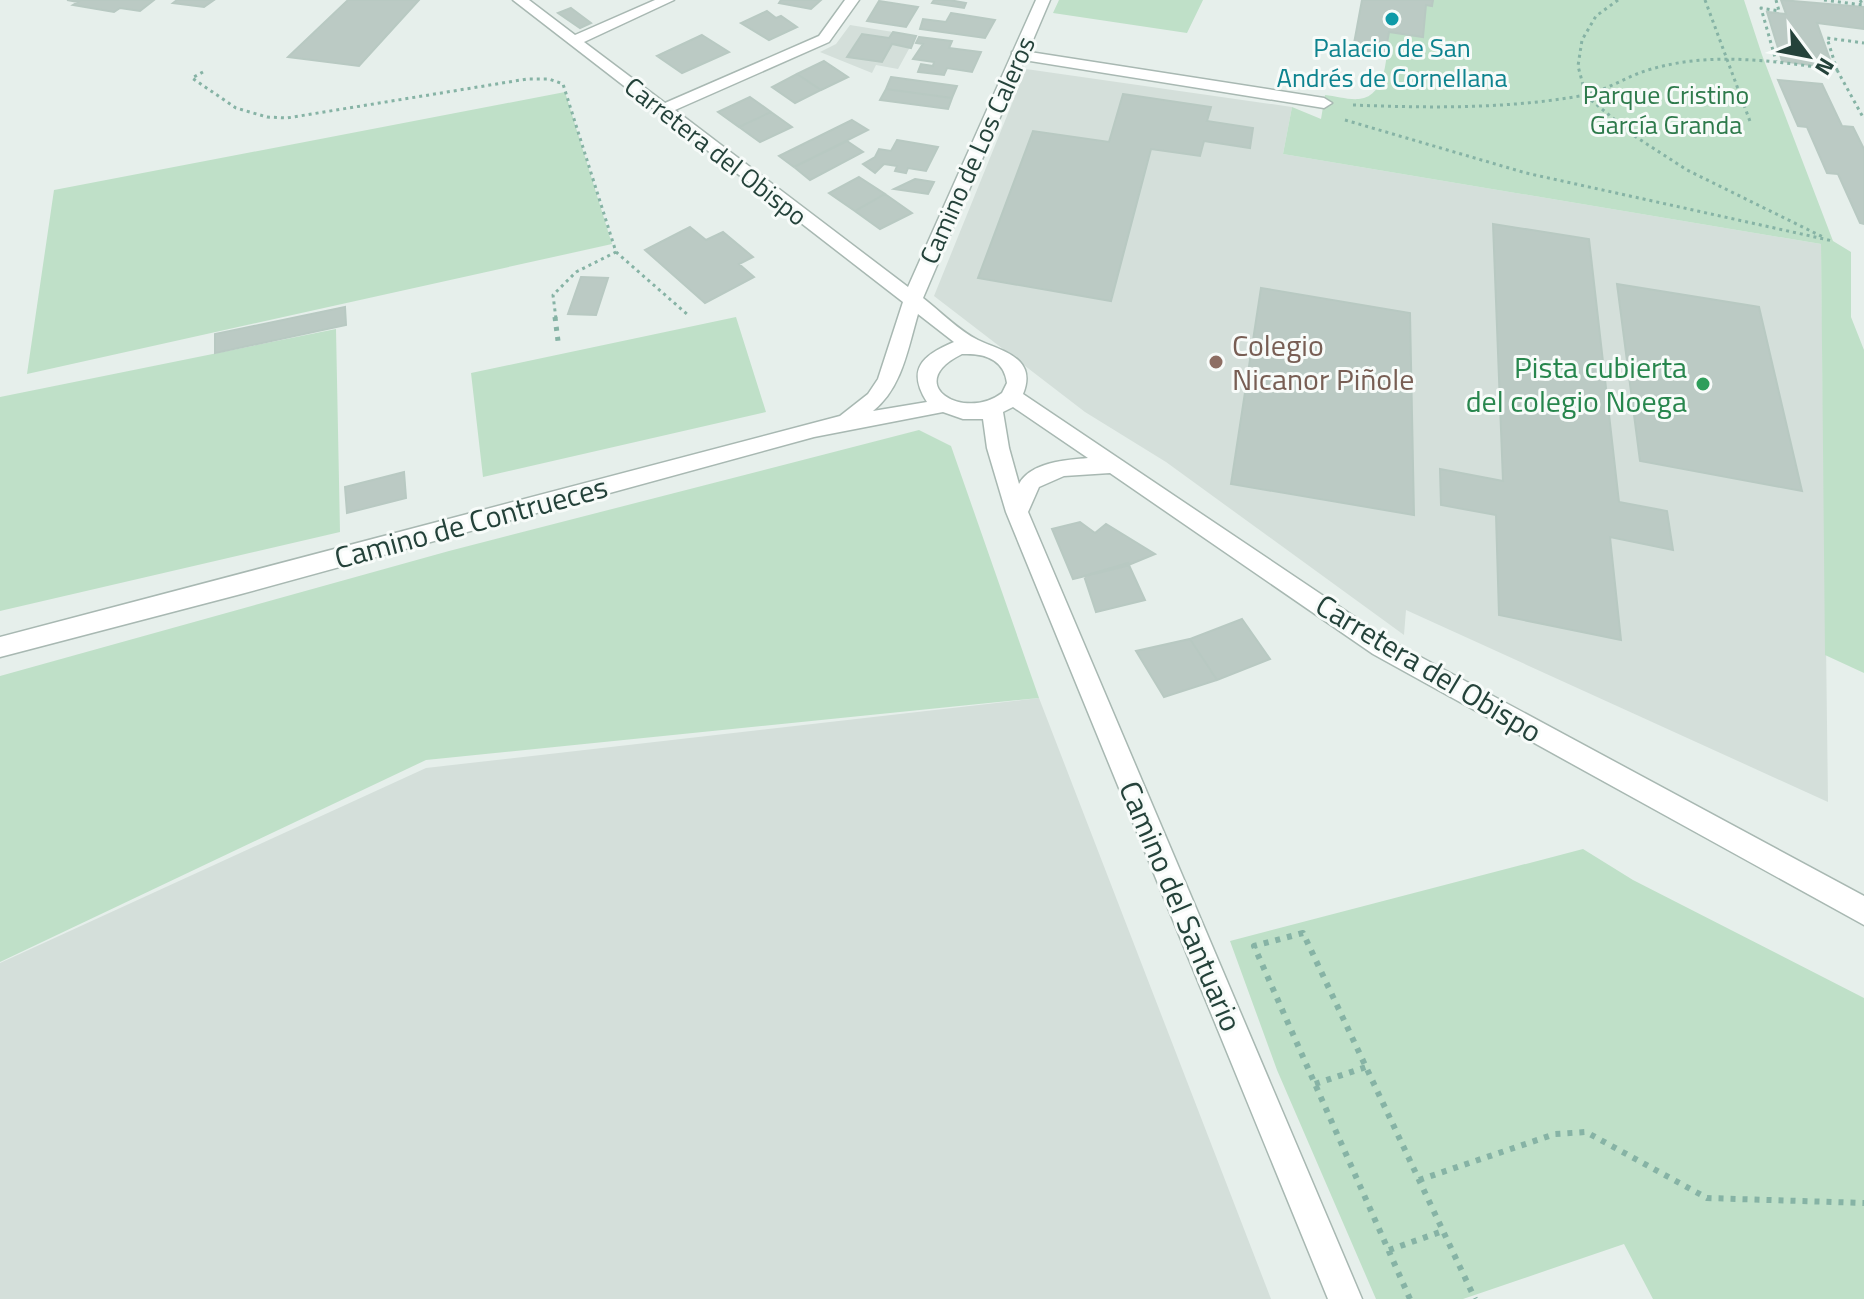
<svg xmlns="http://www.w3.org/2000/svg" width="1864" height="1299" font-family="'Titillium Web',sans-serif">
  <rect width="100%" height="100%" fill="#e6efeb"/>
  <path fill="#d4dfda" d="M850 25 893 32 916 36 898 69 876 65 872 73 820 52 836 44Z
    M1026 69 1292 107 1283 154 1821 244 1828 802 1406 610 1404 635 1166 462 1085 412 934 296Z
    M1039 698 1271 1299H0V963L426 768Z"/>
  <path fill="#bfe0c8" d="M1059 0H1203L1187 33 1053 13Z
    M1433 0H1744L1762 55 1833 241 1851 252V317L1864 350V673L1825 655 1821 244 1283 154 1292 107 1321 119 1325 95C1336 96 1348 100 1359 99 1388 96 1386 54 1389 32L1422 37 1426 5H1432Z
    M565 92 612 244 27 374 54 190Z
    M736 317 766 412 483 477 471 373Z
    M336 329 340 532 0 611V397Z
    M919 430 951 446 1039 698 426 760 0 962V676L449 551Z
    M1583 849 1633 880 1864 998V1299H1653L1624 1244 1463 1299H1376L1277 1070 1230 941Z"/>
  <path fill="#bbcac4" stroke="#b8c9c2" stroke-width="2" d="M67 0H154L140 11 120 8 114 12 73 5 78 2Z
    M177 0H214L204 7 173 3Z
    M348 0H419L359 66 288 57Z
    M781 0H821L811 9 779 3Z
    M934 0H949L966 3 964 8 932 3Z
    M1362 0H1433L1432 6 1426 5 1423 37 1389 32 1385 55 1353 49Z
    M1781 0 1864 7V29L1817 23 1833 68 1782 61 1767 12 1786 14Z
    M879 1 918 7 906 27 867 21Z
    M571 8 591 23 580 28 558 13Z
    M767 11 776 18 781 16 797 27 769 40 741 23Z
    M951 13 995 20 985 38 920 29 923 19 946 22Z
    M893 32 916 36 911 48 892 44 882 62 847 57 862 34 889 38Z
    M702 35 729 52 682 73 657 56Z
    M919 37 952 41 949 48 981 52 972 72 947 68 944 75 918 72 921 64 933 66 934 62 913 59 923 44 916 43Z
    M824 61 848 77 821 90 797 74Z
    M797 74 821 90 795 103 772 87Z
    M891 77 957 86 952 98 886 89Z
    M1778 80 1822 84 1842 126 1853 127 1864 149V224L1860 223 1838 174 1827 173 1807 127 1798 126Z
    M886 89 952 98 948 109 880 100Z
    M1123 94 1211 107 1207 121 1253 128 1250 148 1204 141 1200 156 1151 149 1111 301 978 278 1033 131 1109 142Z
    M750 97 771 112 739 127 718 112Z
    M771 112 792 127 760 142 739 127Z
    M852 120 868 130 794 167 779 156Z
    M897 140 938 147 926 171 908 168 906 173 895 171 897 166 884 164 875 173 863 164 875 157 879 149 891 151Z
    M847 141 863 152 810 180 794 167Z
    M859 177 885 194 855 211 829 193Z
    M915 179 934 182 928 194 894 189Z
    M885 194 912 213 880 229 855 211Z
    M1493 224 1589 239 1619 502 1667 511 1673 550 1610 537 1621 640 1499 615 1496 515 1441 505 1440 469 1503 481Z
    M690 227 706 240 723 232 753 257 739 264 754 277 705 303 645 250Z
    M581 277 608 278 596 315 568 314Z
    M1617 284 1759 307 1802 491 1640 461Z
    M1261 288 1410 313 1414 515 1231 484Z
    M345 307 346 325 215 353V334Z
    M404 472 406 498 347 513 345 487Z
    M1080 522 1095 533 1106 524 1155 554 1126 566 1073 579 1052 529Z
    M1128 563 1145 600 1096 612 1084 576Z
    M1242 619 1270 659 1217 680 1190 639Z
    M1190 639 1217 680 1164 697 1136 651Z"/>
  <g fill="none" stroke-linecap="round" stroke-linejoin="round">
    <g stroke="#a8b8b2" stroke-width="3">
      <path id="service" d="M1017 50 1324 98 1332 103 1324 108 1012 58V52Z"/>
    </g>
    <g stroke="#a8b8b2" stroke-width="3">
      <path id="minor" d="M513 0H529L575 35 655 0H674L584 42 665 103 819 36 845 0H859L829 42 675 110 908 287 1036 0H1050L923 298C940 311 959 331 978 340 1001 351 1038 357 1023 394L1389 640 1864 896V925L1373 654 1110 473 1064 476 1039 487 1028 512 1362 1299H1328L1006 512 987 448 983 419H963L943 412 814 437 241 594 0 657V637L840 416 868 394 878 379 903 302ZM918 314 954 342C923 355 906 369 927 402L873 411C902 388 908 348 918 314ZM962 354C983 353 1004 358 1007 383L1002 393C964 422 901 384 962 354ZM1013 407 1088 458C1066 460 1031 462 1019 484L1009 448 1003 412Z"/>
    </g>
    <path stroke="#86b3a5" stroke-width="3" stroke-dasharray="3 4" stroke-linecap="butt" d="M1618 0 1596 16 1582 40 1578 66 1586 96 1636 137 1687 170 1825 238
      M1705 0 1751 124
      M1776 0 1779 11 1761 8 1776 61
      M1824 0 1863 5 1860 0
      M1837 70 1864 119
      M203 72 192 78 236 108 267 117 287 118 527 79H549L563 84 616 252 576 272 553 295 556 319
      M1353 105C1429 108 1505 109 1580 96 1604 92 1625 77 1648 70 1710 51 1774 61 1837 70L1827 38 1864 43
      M1345 120 1526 173 1833 241
      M616 252 688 315"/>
    <path stroke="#86b3a5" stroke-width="5" stroke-dasharray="4 6" stroke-linecap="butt" d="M555 317 558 341"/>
    <path stroke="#86b3a5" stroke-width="6" stroke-dasharray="5 7" stroke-linecap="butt" d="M1315 1084 1366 1067
      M1419 1180 1555 1134 1586 1132 1707 1198 1864 1203
      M1389 1250 1443 1231
      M1410 1299 1254 946 1303 933 1475 1299"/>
    <use href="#service" fill="#fff" fill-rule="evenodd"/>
    <use href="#minor" fill="#fff" fill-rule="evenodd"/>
  </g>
  <circle fill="#0f9aa8" stroke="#f7fbf9" stroke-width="3" cx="1392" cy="19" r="8"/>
  <circle fill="#8d6e63" stroke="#f7fbf9" stroke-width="3" cx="1216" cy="362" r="8"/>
  <circle fill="#2e9e5b" stroke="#f7fbf9" stroke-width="3" cx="1703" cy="384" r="8"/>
  <g text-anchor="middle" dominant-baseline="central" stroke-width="6" stroke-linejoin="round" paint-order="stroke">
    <g font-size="26" fill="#0d838f" stroke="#f7fbf9">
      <text x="1392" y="47">Palacio de San<tspan x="1392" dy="30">Andrés de Cornellana</tspan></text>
    </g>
    <g font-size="26" fill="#2d7a4b" stroke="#f7fbf9">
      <text x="1666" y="94">Parque Cristino<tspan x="1666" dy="30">García Granda</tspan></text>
    </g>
    <g font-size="26" fill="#24423a" stroke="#f7fbf9">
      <text transform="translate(977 150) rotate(-66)">Camino de Los Caleros</text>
      <text transform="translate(716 151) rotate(38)">Carretera del Obispo</text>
    </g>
    <g font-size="30" fill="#785e54" stroke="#f7fbf9" text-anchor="start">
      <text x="1232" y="345">Colegio<tspan x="1232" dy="34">Nicanor Piñole</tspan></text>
    </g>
    <g font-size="30" fill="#27864d" stroke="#f7fbf9" text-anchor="end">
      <text x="1687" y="367">Pista cubierta<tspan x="1687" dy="34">del colegio Noega</tspan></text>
    </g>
    <g font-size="30" fill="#24423a" stroke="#f7fbf9">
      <text transform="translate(471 522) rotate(-15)">Camino de Contrueces</text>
      <text transform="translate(1429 668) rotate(31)">Carretera del Obispo</text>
      <text transform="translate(1181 906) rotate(67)">Camino del Santuario</text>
    </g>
  </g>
  <g transform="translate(1808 56) rotate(122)" stroke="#f7fbf9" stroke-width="6" paint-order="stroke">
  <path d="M0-6L14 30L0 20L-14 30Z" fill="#24423a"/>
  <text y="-12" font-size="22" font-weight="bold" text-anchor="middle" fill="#24423a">N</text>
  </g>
</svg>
